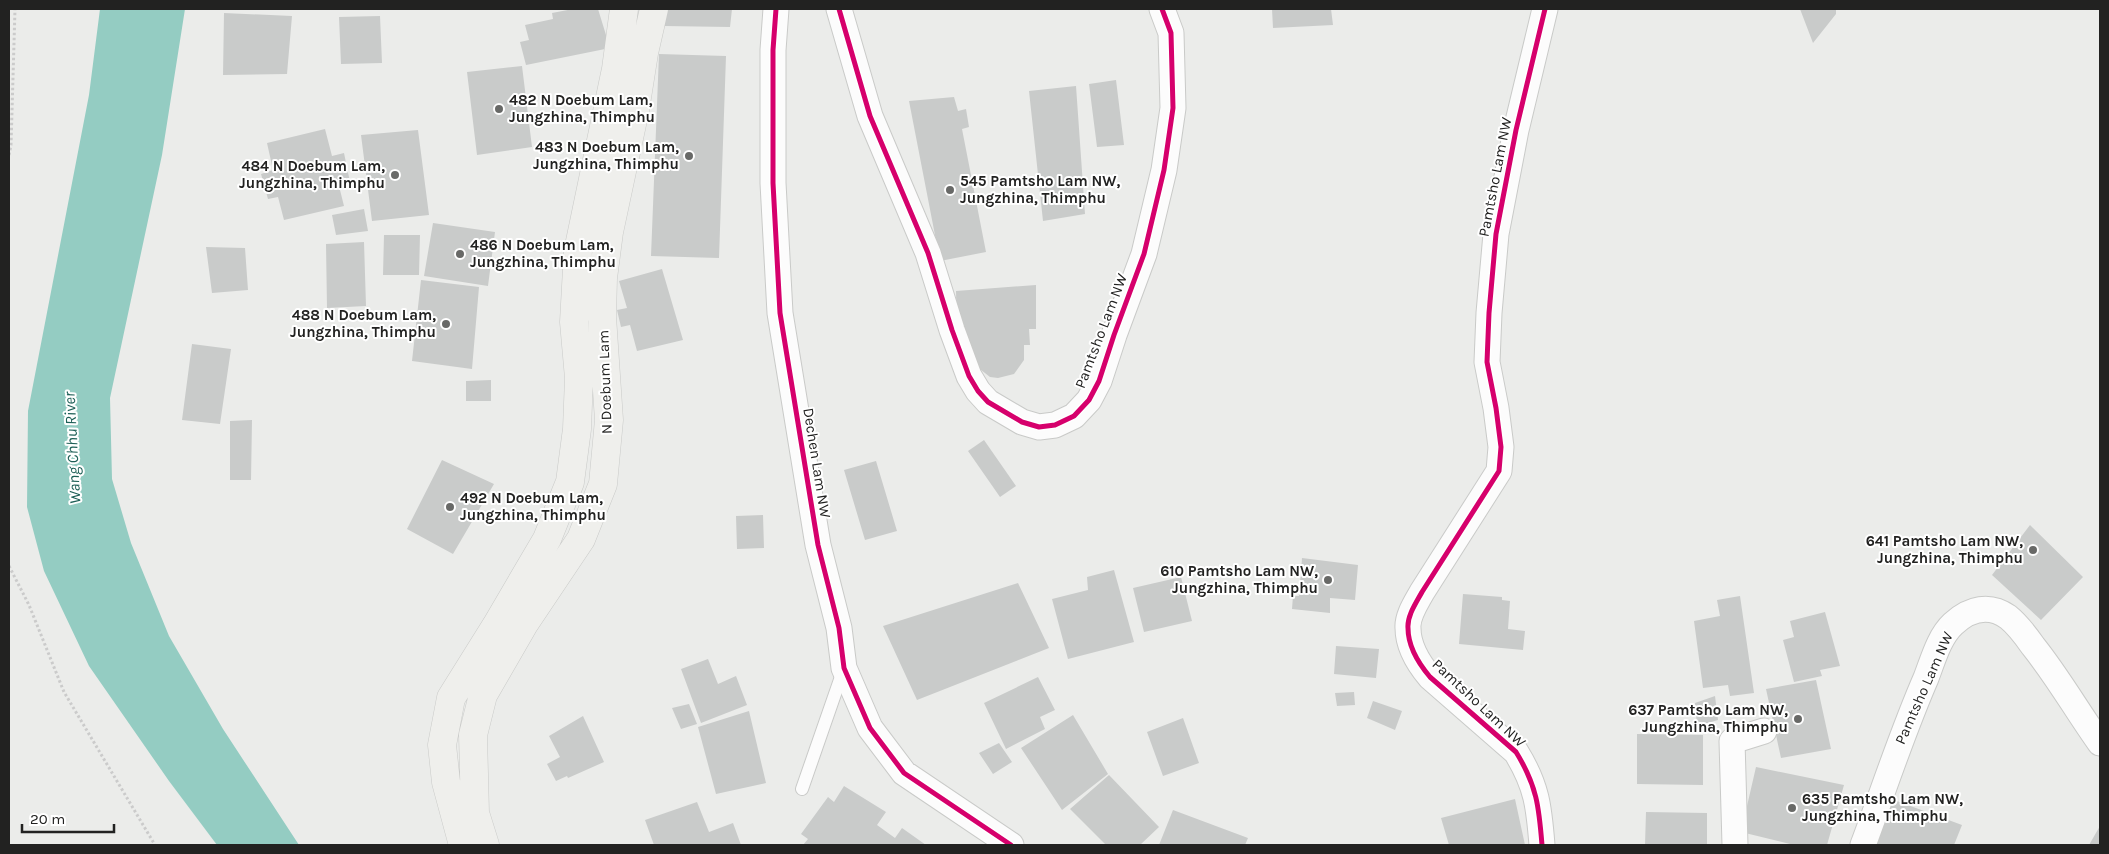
<svg xmlns="http://www.w3.org/2000/svg" width="2109" height="854" font-family="Karla,sans-serif">
  <rect width="100%" height="100%" fill="#ebecea"/>
  <path fill="#94ccc2" d="M100 9H185L162 155 110 398 112 479 131 543 169 636 223 729 299 845H217L169 781 89 666 44 571 27 507 28 411 89 95Z"/>
  <path fill="#c9cbca" d="M573 9H598L610 48 526 65 520 42 529 40 525 25 553 19 552 13Z
    M666 9H732L730 27 664 26Z
    M1272 9H1331L1333 25 1273 28Z
    M1800 9H1836V14L1813 43Z
    M224 13 292 16 287 74 223 75Z
    M380 16 382 63 341 64 339 17Z
    M659 54 726 56 719 258 651 256Z
    M522 66 532 147 477 155 467 72Z
    M1116 80 1124 145 1097 147 1089 84Z
    M1076 86 1085 214 1043 221 1029 91Z
    M954 97 958 111 966 109 969 127 962 129 986 252 940 261 909 101Z
    M325 129 332 156 344 153 350 182 339 186 344 206 284 220 278 197 268 199 261 174 273 170 267 143Z
    M418 130 429 215 372 221 361 135Z
    M364 209 368 231 336 235 332 215Z
    M433 223 495 232 488 286 424 276Z
    M384 235H420L419 275H383Z
    M364 242 366 306 327 308 326 244Z
    M206 247 245 248 248 290 212 293Z
    M662 269 683 340 637 351 630 325 621 327 617 310 627 308 619 281Z
    M421 280 479 287 472 369 412 361Z
    M1036 285V329H1029L1030 345H1024V360L1014 374 998 378 990 377 976 366 972 348 965 347 957 332 956 291Z
    M192 344 231 349 220 424 182 420Z
    M491 380V401H466V381Z
    M252 420 251 480H230V421Z
    M984 440 1016 486 1000 497 968 451Z
    M442 460 494 484 453 554 407 529Z
    M876 461 897 531 865 540 844 470Z
    M763 515 764 548 737 549 736 516Z
    M2030 525 2083 577 2041 620 1992 575Z
    M1302 558 1358 565 1355 600 1330 598V613L1292 609 1293 596H1299Z
    M1114 570 1134 642 1068 659 1052 599 1088 590 1087 577Z
    M1181 577 1192 621 1144 632 1133 588Z
    M1018 583 1049 648 917 700 883 626Z
    M1463 594 1502 597V600L1510 601 1508 629 1525 631 1523 650 1459 644Z
    M1740 596 1754 693 1730 696 1728 685 1703 688 1694 621 1720 616 1717 600Z
    M1825 612 1840 666 1820 670 1822 676 1794 682 1783 640 1794 637 1790 621Z
    M1336 646 1379 649 1376 678 1334 674Z
    M708 659 718 684 736 676 747 705 701 723 681 669Z
    M1038 677 1055 710 1040 717 1045 729 1006 749 984 703Z
    M1816 680 1831 749 1781 758 1766 689Z
    M1354 692 1355 705 1337 706 1335 693Z
    M1715 696 1718 720 1697 726 1695 703Z
    M1373 701 1402 711 1395 730 1367 718Z
    M689 704 697 724 681 729 672 708Z
    M749 711 766 783 716 794 698 727Z
    M1073 715 1108 774 1062 810 1021 748Z
    M583 716 604 762 568 778 567 776 556 781 547 764 560 757 549 736Z
    M1183 718 1199 763 1163 776 1147 732Z
    M1637 734 1703 735V785L1637 784Z
    M999 743 1012 762 993 774 979 753Z
    M1756 767 1844 785 1827 845H1794L1741 832Z
    M1109 775 1159 827 1140 845H1106L1070 809Z
    M844 786 886 812 877 825 895 838 902 828 926 845H803L808 839 801 834 828 797 834 802Z
    M1886 797 1962 825 1954 845H1867Z
    M1515 799 1525 845H1449L1441 818Z
    M697 802 709 832 733 823 741 845H654L645 820Z
    M1173 810 1248 838 1245 845H1159Z
    M1646 812 1707 813V845H1645Z
    M2100 826V845H2089Z"/>
  <g fill="none" stroke-linecap="round" stroke-linejoin="round">
    <g stroke="#c9cac8" stroke-width="14">
      <path id="lane" d="M802 789 843 671"/>
    </g>
    <g stroke="#c9cac8" stroke-width="27">
      <path id="street" d="M776 9 773 50V183L780 313 818 545 839 628 844 668 870 728 904 773 1011 845
        M839 9 870 116 928 253 952 330 969 376 978 391 988 402 1022 422 1039 427 1055 425 1074 416 1089 400 1099 381 1114 335 1144 254 1164 170 1173 108 1171 33 1162 9
        M1542 845C1539 807 1537 786 1516 752L1430 677C1419 664 1408 646 1408 628 1407 616 1416 603 1422 592L1499 471 1501 447 1496 408 1487 362 1489 313 1496 234 1516 130 1545 9
        M1735 845 1732 741 1764 731
        M1863 845C1884 789 1902 733 1926 678 1933 660 1939 637 1953 624 1970 608 1990 604 2008 617 2018 625 2026 636 2033 646 2058 677 2077 711 2100 743"/>
    </g>
    <g stroke="#c9cac8" stroke-width="29">
      <path id="secondary" d="M463 845 446 782 442 745 451 698 496 626 547 539 570 482 577 429 579 378 574 322 578 251 616 69 624 9
        M485 845 475 813 473 735 483 695 524 624 581 539 603 484 609 420 602 317 603 278 609 232 635 110 644 53 654 9"/>
    </g>
    <path stroke="#cbcbcb" stroke-width="3" stroke-dasharray="2.5 2.5" stroke-linecap="butt" d="M9 155 11 145 15 9
      M9 566 29 605 64 692 155 845"/>
    <use href="#lane" stroke="#fcfcfc" stroke-width="12"/>
    <use href="#street" stroke="#fcfcfc" stroke-width="25"/>
    <use href="#secondary" stroke="#efefec" stroke-width="28"/>
    <g stroke="#fff" stroke-width="8">
      <path id="cycleway" d="M776 9 773 50V183L780 313 818 545 839 628 844 668 870 728 904 773 1011 845
        M839 9 870 116 928 253 952 330 969 376 978 391 988 402 1022 422 1039 427 1055 425 1074 416 1089 400 1099 381 1114 335 1144 254 1164 170 1173 108 1171 33 1162 9
        M1542 845C1539 807 1537 786 1516 752L1430 677C1419 664 1408 646 1408 628 1407 616 1416 603 1422 592L1499 471 1501 447 1496 408 1487 362 1489 313 1496 234 1516 130 1545 9"/>
    </g>
    <use href="#cycleway" stroke="#d6006c" stroke-width="5"/>
  </g>
  <g fill="#686967" stroke="#fff" stroke-width="2">
    <circle cx="499" cy="109" r="5"/>
    <circle cx="689" cy="156" r="5"/>
    <circle cx="395" cy="175" r="5"/>
    <circle cx="950" cy="190" r="5"/>
    <circle cx="460" cy="254" r="5"/>
    <circle cx="446" cy="324" r="5"/>
    <circle cx="450" cy="507" r="5"/>
    <circle cx="2033" cy="550" r="5"/>
    <circle cx="1328" cy="580" r="5"/>
    <circle cx="1798" cy="719" r="5"/>
    <circle cx="1792" cy="808" r="5"/>
  </g>
  <g text-anchor="middle" dominant-baseline="central" stroke-width="4" stroke-linejoin="round" paint-order="stroke">
    <g font-size="15" font-weight="bold" fill="#222221" stroke="#fff" text-anchor="end">
      <text x="509" y="100" text-anchor="start">482 N Doebum Lam,<tspan x="509" dy="17">Jungzhina, Thimphu</tspan></text>
      <text x="679" y="147">483 N Doebum Lam,<tspan x="679" dy="17">Jungzhina, Thimphu</tspan></text>
      <text x="385" y="166">484 N Doebum Lam,<tspan x="385" dy="17">Jungzhina, Thimphu</tspan></text>
      <text x="960" y="181" text-anchor="start">545 Pamtsho Lam NW,<tspan x="960" dy="17">Jungzhina, Thimphu</tspan></text>
      <text x="470" y="245" text-anchor="start">486 N Doebum Lam,<tspan x="470" dy="17">Jungzhina, Thimphu</tspan></text>
      <text x="436" y="315">488 N Doebum Lam,<tspan x="436" dy="17">Jungzhina, Thimphu</tspan></text>
      <text x="460" y="498" text-anchor="start">492 N Doebum Lam,<tspan x="460" dy="17">Jungzhina, Thimphu</tspan></text>
      <text x="2023" y="541">641 Pamtsho Lam NW,<tspan x="2023" dy="17">Jungzhina, Thimphu</tspan></text>
      <text x="1318" y="571">610 Pamtsho Lam NW,<tspan x="1318" dy="17">Jungzhina, Thimphu</tspan></text>
      <text x="1788" y="710">637 Pamtsho Lam NW,<tspan x="1788" dy="17">Jungzhina, Thimphu</tspan></text>
      <text x="1802" y="799" text-anchor="start">635 Pamtsho Lam NW,<tspan x="1802" dy="17">Jungzhina, Thimphu</tspan></text>
    </g>
    <g font-size="15" fill="#222221" stroke="#fff">
      <text transform="translate(1495 177) rotate(-79)">Pamtsho Lam NW</text>
      <text transform="translate(1101 331) rotate(-69)">Pamtsho Lam NW</text>
      <text transform="translate(605 382) rotate(-92)">N Doebum Lam</text>
      <text transform="translate(817 463) rotate(81)">Dechen Lam NW</text>
      <text transform="translate(1924 688) rotate(-66)">Pamtsho Lam NW</text>
      <text transform="translate(1479 703) rotate(43)">Pamtsho Lam NW</text>
    </g>
    <g font-size="16" font-style="italic" fill="#1d5f56" stroke="#fff">
      <text transform="translate(72 448) rotate(-93)">Wang Chhu River</text>
    </g>
  </g>
  <rect width="2109" height="854" fill="none" stroke="#222221" stroke-width="20"/>
  <path d="M22 824v8h92v-8" fill="none" stroke="#222221" stroke-width="2.5"/>
  <text x="30" y="824" font-size="15" fill="#222221" stroke="#ffffff" stroke-width="4" paint-order="stroke">20 m</text>
</svg>
